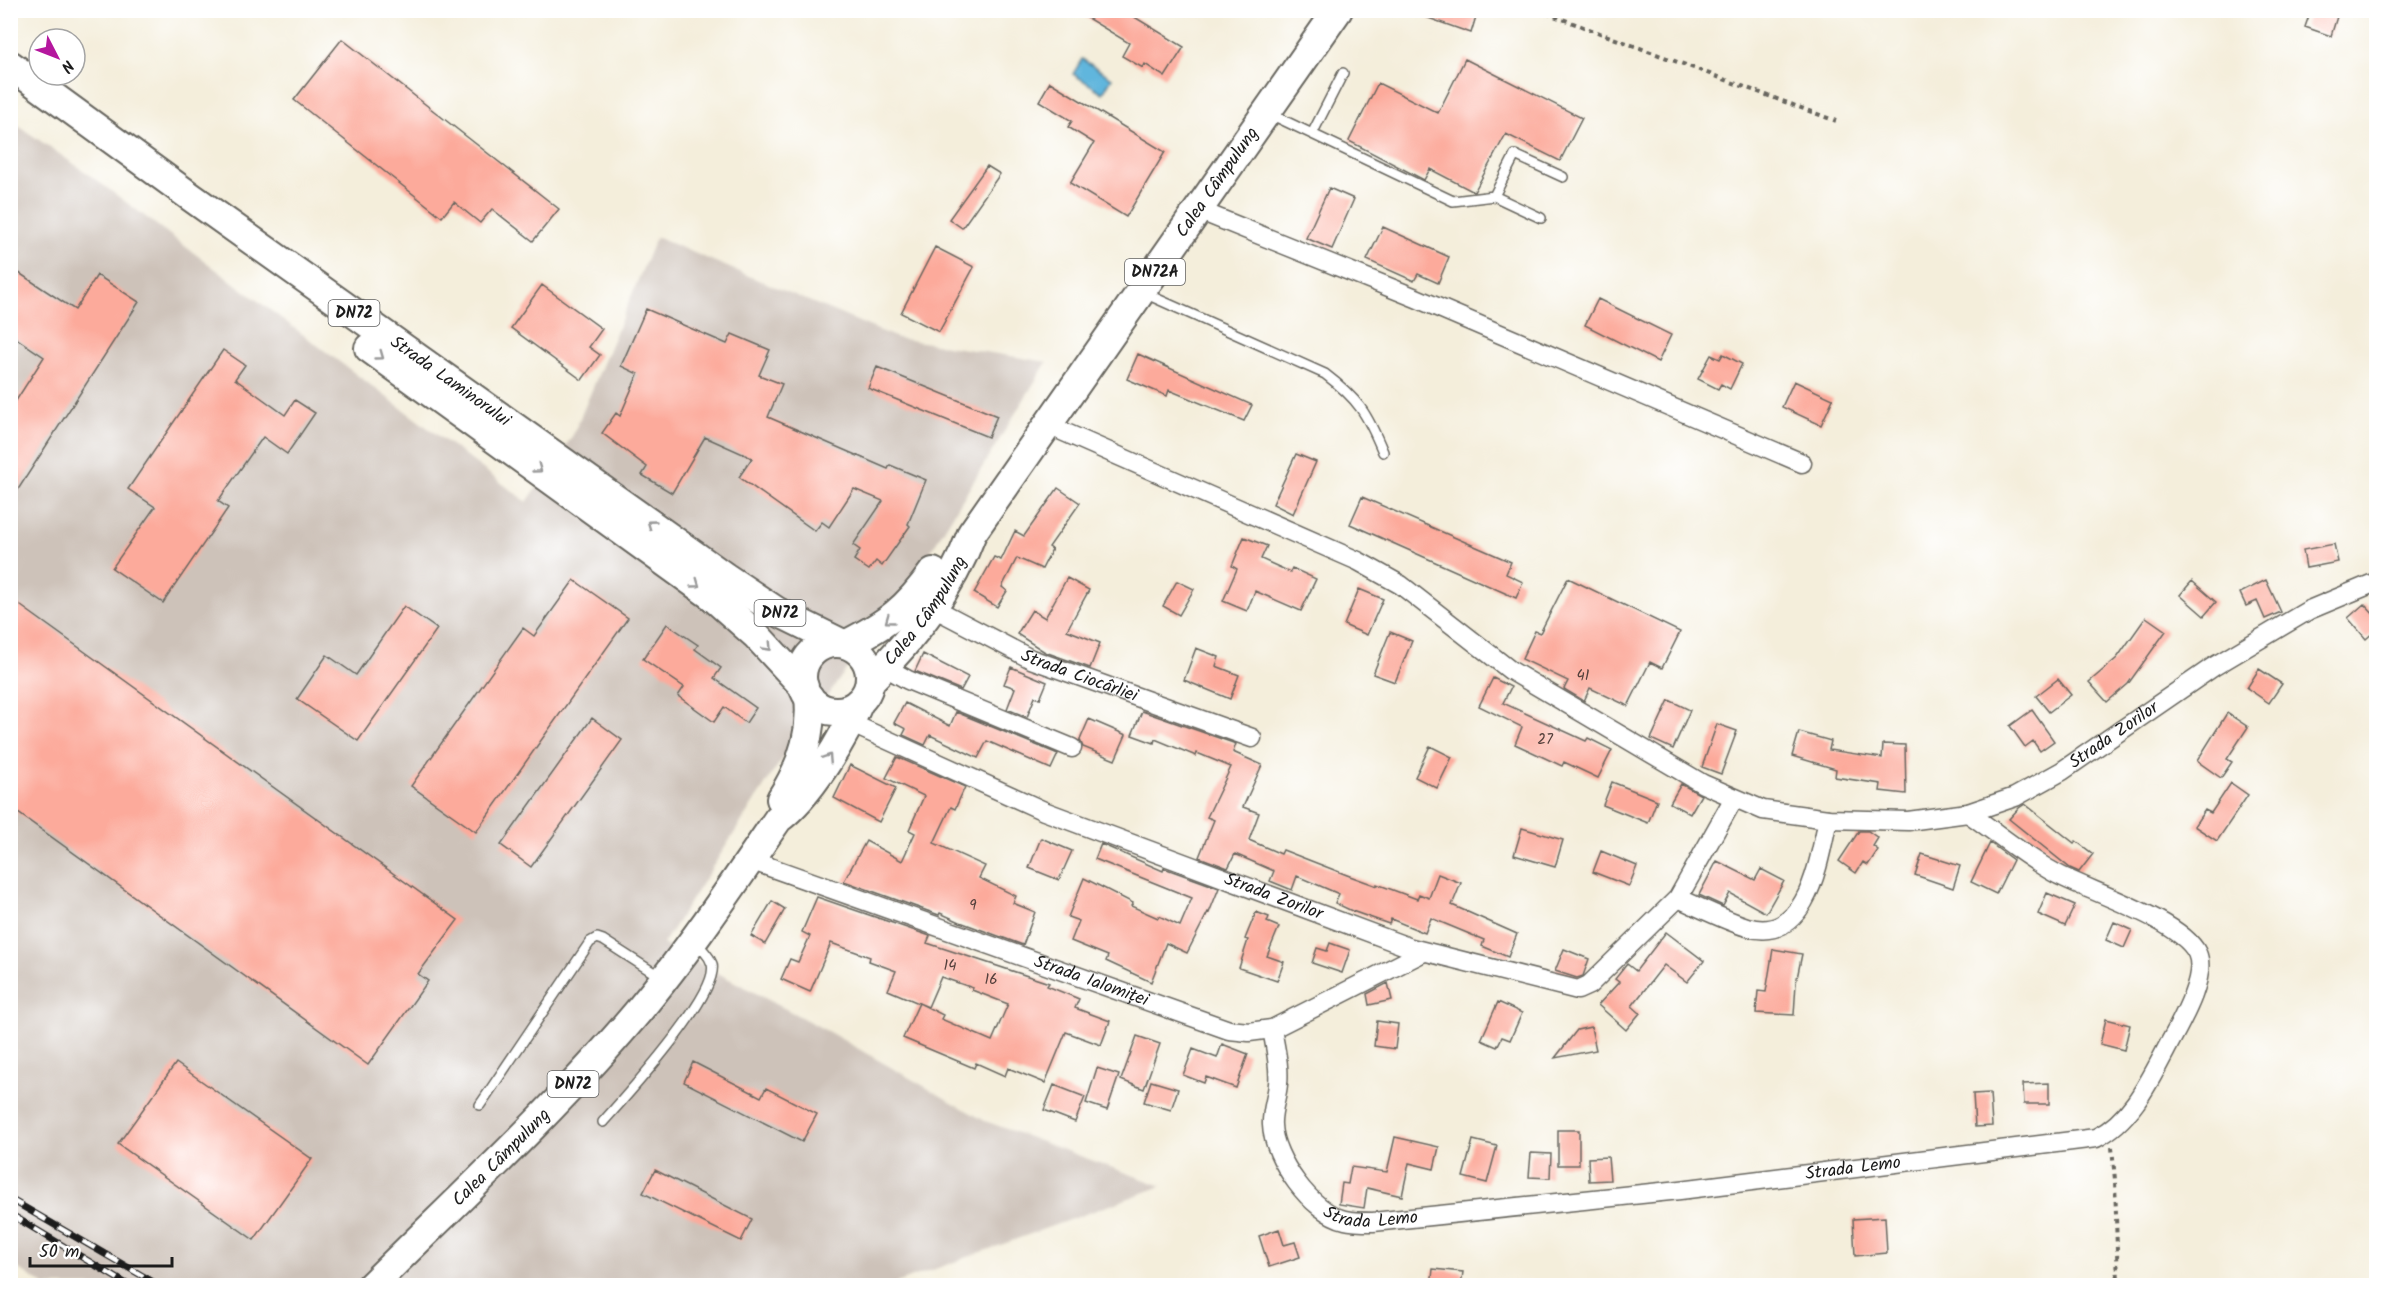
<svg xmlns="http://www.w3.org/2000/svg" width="2387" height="1296" font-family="Kalam,sans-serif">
  <rect width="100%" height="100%" fill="#fff"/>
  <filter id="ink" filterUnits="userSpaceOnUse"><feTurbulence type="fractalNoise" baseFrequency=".0167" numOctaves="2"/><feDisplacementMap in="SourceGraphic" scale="12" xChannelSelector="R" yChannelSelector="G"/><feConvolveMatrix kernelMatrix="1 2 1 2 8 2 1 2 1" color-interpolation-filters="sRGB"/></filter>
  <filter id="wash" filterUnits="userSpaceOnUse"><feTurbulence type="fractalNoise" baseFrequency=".008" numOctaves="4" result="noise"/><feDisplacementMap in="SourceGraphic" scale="24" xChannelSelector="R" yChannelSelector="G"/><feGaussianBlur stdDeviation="1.35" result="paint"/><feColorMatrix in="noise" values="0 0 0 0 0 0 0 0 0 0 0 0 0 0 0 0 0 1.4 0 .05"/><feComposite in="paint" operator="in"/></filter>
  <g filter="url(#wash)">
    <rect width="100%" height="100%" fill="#f4eedb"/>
    <path fill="#cdc2b9" d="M10 120 87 173 527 502 573 435 656 237 897 338 1047 362 932 549 774 771 663 944 829 1032 985 1121 1162 1186 891 1285 46 1286 11 1264Z"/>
    <path fill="#61b6dd" stroke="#3e697c" stroke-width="1.5" d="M1082 59 1112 78 1103 93 1073 74Z"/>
    <g id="blocks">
      <path fill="#fcaa9b" d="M1074 10H1123L1184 47 1165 77 1145 64 1143 68 1122 56 1129 43Z
        M1414 10H1478L1471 33 1414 13Z
        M2311 10H2339L2331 36 2305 27Z
        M342 39 559 209 533 241 492 209 480 223 454 202 442 217 294 100Z
        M1465 59 1582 118 1560 161 1506 134 1474 192 1430 169 1424 180 1349 141 1378 83 1438 113Z
        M1050 82 1165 152 1126 217 1070 183 1094 143 1068 127 1072 121 1039 101Z
        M987 166 1000 174 962 228 949 219Z
        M1329 188 1354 199 1332 249 1306 238Z
        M1383 227 1449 257 1438 283 1418 274 1414 281 1367 260Z
        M935 247 974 267 939 332 901 313Z
        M10 267 75 310 97 275 139 302 10 502V410L44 357 10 334Z
        M542 285 602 329 589 347 600 355 582 380 511 328Z
        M1598 299 1671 335 1658 362 1585 325Z
        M646 309 727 344 732 334 770 350 759 375 782 384 768 417 888 469 890 465 926 480 908 524 910 526 882 566 876 561 869 570 854 560 860 550 853 545 883 501 854 489 829 527 822 522 815 531 739 477 752 458 705 437 672 493 642 475 647 467 602 433 616 413 620 416 638 374 621 366Z
        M223 350 245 365 235 379 285 415 295 400 315 413 287 454 263 437 218 501 228 508 163 603 112 568 155 507 128 489Z
        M1138 354 1252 405 1244 421 1169 390 1167 396 1127 379Z
        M1723 354 1742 364 1730 389 1721 384 1718 389 1698 379 1711 355 1720 359Z
        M877 367 997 416 988 437 868 388Z
        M1794 381 1833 399 1821 425 1782 407Z
        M1296 454 1316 462 1293 514 1273 504Z
        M1058 488 1080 503 1049 547 1052 549 1042 569 1017 558 1002 587 1007 591 997 607 974 593 994 557 1001 560 1015 531 1024 536Z
        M1362 497 1511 562 1506 574 1523 582 1516 598 1350 524Z
        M1244 537 1267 546 1261 559 1290 572 1292 568 1316 579 1301 611 1255 591 1247 611 1223 601 1237 569 1232 566Z
        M2334 544 2338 562 2306 568 2303 550Z
        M1067 578 1089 590 1067 630 1100 643 1090 668 1045 652 1017 634 1032 610 1045 618Z
        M1568 578 1680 632 1662 668 1650 662 1628 706 1590 688 1584 701 1564 689 1568 681 1522 659 1535 631 1540 633Z
        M574 580 628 618 476 832 411 786 523 628 534 636Z
        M2266 580 2281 612 2265 619 2257 601 2246 606 2240 593Z
        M1177 581 1194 589 1179 615 1163 606Z
        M2192 581 2216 602 2204 616 2180 595Z
        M1359 589 1383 599 1367 635 1344 625Z
        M10 598 458 920 418 974 428 981 368 1065 10 807Z
        M2364 604 2376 617V630L2366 639 2348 618Z
        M404 606 437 629 358 741 297 699 327 655 356 675Z
        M2146 617 2166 631 2128 684 2107 702 2089 682 2117 658Z
        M667 624 698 645 695 649 721 668 714 678 756 708 746 723 724 707 714 722 678 696 684 687 643 659Z
        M1390 632 1412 641 1395 682 1373 674Z
        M1196 648 1219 657 1216 666 1239 675 1230 699 1184 680Z
        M923 654 968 677 961 690 915 671Z
        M1011 667 1047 682 1040 699 1035 697 1027 717 1007 709 1015 688 1004 684Z
        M2259 669 2282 684 2269 703 2247 688Z
        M1493 678 1511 687 1503 703 1586 741 1588 738 1612 750 1598 778 1564 762 1562 766 1515 744 1522 727 1479 706Z
        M2058 679 2071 695 2049 712 2036 696Z
        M1669 700 1690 710 1673 749 1651 739Z
        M905 703 950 726 956 712 1058 754 1051 769 987 741 978 758 930 735 925 745 903 735 906 729 894 723Z
        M2032 710 2054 741 2040 751 2033 741 2025 747 2010 726Z
        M1142 711 1236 744 1233 752 1262 765 1243 807 1259 813 1249 840 1281 854 1283 850 1347 875 1377 886V884L1417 899 1419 894 1429 898 1438 874 1461 883 1452 905 1517 934 1508 957 1482 946 1484 940 1431 918 1425 933 1391 919 1389 924 1352 911 1335 903 1339 894 1297 876 1292 890 1270 881 1274 871 1235 854 1228 868 1199 857 1214 820 1207 817 1231 767 1197 753 1196 756 1155 739 1154 743 1132 735Z
        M2227 713 2248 727 2227 759 2232 762 2221 778 2197 761Z
        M592 718 622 740 531 867 501 845Z
        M1089 719 1126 735 1115 760 1083 747 1080 740Z
        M1717 724 1737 731 1721 774 1702 767Z
        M1799 732 1831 741 1829 750 1882 758 1883 744 1905 745 1906 794 1880 791 1881 784 1835 777 1836 769 1792 756Z
        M1430 746 1452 757 1437 788 1415 777Z
        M897 757 965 787 955 809 951 807 934 843 985 866 979 878 1016 896 1013 903 1035 912 1023 945 960 922 940 913 939 915 844 881 866 841 902 861 915 833 909 830 924 796 886 778Z
        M850 765 896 788 879 822 834 798Z
        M1612 782 1657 800 1648 823 1603 805Z
        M2231 783 2248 795 2217 841 2194 826 2205 810 2211 813Z
        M1681 784 1701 795 1690 814 1670 803Z
        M2025 804 2074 843 2076 841 2093 854 2079 872 2070 868 2009 819 2019 808Z
        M1522 828 1563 840 1555 867 1514 855Z
        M1859 831H1868L1878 838 1873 846 1878 850 1868 865 1863 862 1856 873 1839 861Z
        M1041 838 1072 851 1059 880 1029 868Z
        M1990 843 2013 860 1996 894 1971 882Z
        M1101 844 1163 871 1164 868 1219 888 1209 913 1208 912 1187 953 1166 943 1151 982 1106 961 1108 956 1071 941 1079 921 1068 917 1084 878 1133 903 1131 906 1158 918 1159 916 1180 926 1192 898 1095 859Z
        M1601 851 1637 866 1629 886 1593 872Z
        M1922 854 1960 866 1953 888 1915 875Z
        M1717 861 1755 880 1761 869 1784 881 1766 913 1730 893 1723 906 1699 895Z
        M2047 893 2075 905 2065 926 2038 914Z
        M817 897 930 936 927 943 1049 983 1047 986 1079 999 1075 1008 1110 1021 1101 1045 1066 1032 1045 1083 1008 1068 1005 1076 976 1063 974 1068 903 1038 919 1003 943 1015 941 1019 992 1041 1008 1004 972 990 973 988 941 977 928 1007 888 990 896 971 869 961 870 957 831 943 810 992 781 979 790 959 798 962 810 936 802 932Z
        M772 901 785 909 765 944 751 936Z
        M1256 912 1269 917 1267 922 1279 927 1267 956 1284 962 1277 981 1239 968 1248 940 1245 939Z
        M2114 922 2132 930 2124 948 2106 940Z
        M1666 932 1704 961 1687 982 1664 965 1632 1006 1640 1013 1626 1030 1598 1005 1619 982 1615 979 1627 964 1636 971Z
        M1330 943 1350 950 1342 973 1312 963 1317 948 1327 951Z
        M1564 949 1589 959 1583 976 1577 978 1555 971Z
        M1773 949 1802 954 1796 983 1794 1015 1756 1013 1758 991 1766 992Z
        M1388 983 1392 1000 1369 1005 1367 994Z
        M1498 1002 1522 1013 1510 1040 1502 1037 1497 1047 1481 1040Z
        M2106 1019 2130 1025 2124 1050 2100 1044Z
        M1377 1021 1398 1024 1395 1049 1374 1046Z
        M1591 1027 1596 1050 1555 1058 1577 1030Z
        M1137 1036 1160 1044 1144 1089 1121 1080Z
        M1222 1044 1248 1054 1236 1088 1206 1077 1204 1083 1183 1075 1193 1049 1217 1058Z
        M693 1062 761 1097 766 1088 817 1114 802 1142 684 1082Z
        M176 1063 312 1159 254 1240 118 1144Z
        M1097 1068 1119 1075 1107 1110 1086 1103Z
        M1151 1081 1178 1089 1171 1110 1144 1102Z
        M2049 1083V1104H2024L2023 1084Z
        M1054 1085 1085 1097 1075 1122 1044 1110Z
        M1990 1093 1992 1126 1975 1127 1973 1094Z
        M1558 1130H1579V1165H1558Z
        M1395 1137 1439 1147 1434 1169 1409 1163 1402 1196 1367 1188 1364 1208 1339 1204 1342 1183 1348 1184 1351 1167 1387 1172Z
        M1473 1140 1497 1146 1487 1183 1463 1177Z
        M1531 1153 1551 1154 1550 1178 1529 1177Z
        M1608 1157 1610 1180 1589 1181 1588 1158Z
        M655 1170 752 1219 741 1241 643 1193Z
        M1885 1217 1887 1253 1855 1256 1853 1219Z
        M1279 1229 1284 1245 1295 1242 1300 1257 1269 1267 1259 1236Z
        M1433 1269 1463 1272 1461 1286H1431Z"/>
    </g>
  </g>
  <g filter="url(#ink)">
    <use href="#blocks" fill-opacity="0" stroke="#68665f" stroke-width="1.5"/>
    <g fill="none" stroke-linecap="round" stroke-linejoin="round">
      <g stroke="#68665f" stroke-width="12">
        <path id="service" d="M1268 113 1453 201 1494 196 1541 218
          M1312 134 1343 73
          M1494 196 1515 155 1563 177
          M1144 293 1325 374C1358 399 1367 413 1383 452
          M480 1105 590 942 597 938 603 940 662 978
          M603 1122C624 1098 720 994 712 964 709 955 702 949 695 943"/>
      </g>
      <g stroke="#68665f" stroke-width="21">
        <g id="minor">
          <path d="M1198 210 1416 298 1802 463"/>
          <path id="s1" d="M1048 425 1358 561 1401 585 1510 670 1703 784 1763 810 1828 819 1908 821 1968 813 2015 797 2062 771 2213 667 2309 610 2376 582"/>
          <path id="s2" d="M924 603 1031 659 1252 738"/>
          <path d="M885 667 908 680 1072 748"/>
          <path id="s3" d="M850 723 1044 811 1411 948 1578 990 1589 985 1678 898 1734 798"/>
          <path id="s4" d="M750 860 1229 1030 1249 1032 1272 1029 1424 952"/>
          <path d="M1678 898C1701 908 1724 920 1747 927 1808 945 1819 859 1828 819"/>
          <path id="s5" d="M1272 1029C1275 1047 1280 1066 1278 1084 1277 1097 1271 1112 1272 1125 1273 1158 1312 1213 1345 1220 1353 1222 1364 1222 1373 1222L1680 1190 2096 1138C2132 1120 2150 1080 2168 1046 2179 1025 2208 977 2197 953 2181 920 2088 891 2055 873 2024 856 1996 832 1968 813"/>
        </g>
      </g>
      <g stroke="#68665f" stroke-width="32">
        <g id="primary">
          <path id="s6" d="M10 65 191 197 725 577 776 611 839 642"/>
          <path d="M369 348 712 596 756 635 804 687"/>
          <circle cx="836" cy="677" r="34"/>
          <path d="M847 644C888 623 906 610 933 572"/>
          <path id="s7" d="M870 681C912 640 952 588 972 533L1338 10"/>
          <path d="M781 799C801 768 813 734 809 697"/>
          <path id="s8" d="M371 1286C461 1197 554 1111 636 1014 687 953 733 885 778 819 809 797 845 737 859 702"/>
        </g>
      </g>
      <path stroke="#68665f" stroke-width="4" stroke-dasharray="4.5 4.5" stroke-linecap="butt" d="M1538 10 1836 121
        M2112 1147 2115 1180 2118 1286"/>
      <use href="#service" stroke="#fff" stroke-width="9"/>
      <use href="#minor" stroke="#fff" stroke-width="18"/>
      <use href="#primary" stroke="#fff" stroke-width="28"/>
      <g stroke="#1c1c1c" stroke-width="7">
        <path id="rail" d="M10 1199 160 1286
          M10 1214 130 1286"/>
      </g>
      <use href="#rail" stroke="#fff" stroke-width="4.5" stroke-dasharray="14" stroke-linecap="butt"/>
    </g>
    <defs><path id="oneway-chevron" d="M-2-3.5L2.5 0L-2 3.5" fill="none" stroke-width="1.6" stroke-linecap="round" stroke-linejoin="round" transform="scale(1.5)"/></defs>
    <g stroke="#999">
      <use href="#oneway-chevron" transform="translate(380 356) rotate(36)"/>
      <use href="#oneway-chevron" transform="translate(538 469) rotate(36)"/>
      <use href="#oneway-chevron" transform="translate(651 524) rotate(-144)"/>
      <use href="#oneway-chevron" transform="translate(696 584) rotate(36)"/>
      <use href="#oneway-chevron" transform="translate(889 620) rotate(144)"/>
      <use href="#oneway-chevron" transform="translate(768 647) rotate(46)"/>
      <use href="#oneway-chevron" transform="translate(828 758) rotate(-57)"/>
    </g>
  </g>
  <g text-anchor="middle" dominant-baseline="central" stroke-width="4.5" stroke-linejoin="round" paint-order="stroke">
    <g font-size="15" fill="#54403c">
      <text x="1583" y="676">41</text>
      <text x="1545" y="740">27</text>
      <text x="973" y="906">9</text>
      <text x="950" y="966">14</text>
      <text x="991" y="980">16</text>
    </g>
    <g fill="#fff" stroke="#606060" stroke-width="1.5">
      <rect x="1125" y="259" width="60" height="26" rx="4.5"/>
      <rect x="328.5" y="300" width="51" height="26" rx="4.5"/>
      <rect x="754.5" y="600" width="51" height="26" rx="4.5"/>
      <rect x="547.5" y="1071" width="51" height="26" rx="4.5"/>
    </g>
    <g font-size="16" font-weight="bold" fill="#1c1c1c">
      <text x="1155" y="272">DN72A</text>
      <text x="354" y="313">DN72</text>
      <text x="780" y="613">DN72</text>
      <text x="573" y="1084">DN72</text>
    </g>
    <g font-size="18" fill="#1c1c1c" stroke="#fff">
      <text stroke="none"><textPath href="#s7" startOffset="609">Calea Câmpulung</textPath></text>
      <text stroke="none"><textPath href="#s6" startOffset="542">Strada Laminorului</textPath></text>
      <text stroke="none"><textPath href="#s7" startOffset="90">Calea Câmpulung</textPath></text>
      <text stroke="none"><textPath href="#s2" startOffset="172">Strada Ciocârliei</textPath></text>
      <text stroke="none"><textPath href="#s1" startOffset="1188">Strada Zorilor</textPath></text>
      <text stroke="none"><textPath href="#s3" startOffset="458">Strada Zorilor</textPath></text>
      <text stroke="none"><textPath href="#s4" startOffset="362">Strada Ialomiței</textPath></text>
      <text stroke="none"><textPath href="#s8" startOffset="183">Calea Câmpulung</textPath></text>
      <text stroke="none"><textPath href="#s5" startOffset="734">Strada Lemo</textPath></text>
      <text stroke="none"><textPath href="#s5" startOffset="248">Strada Lemo</textPath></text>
    </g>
  </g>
  <rect width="2387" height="1296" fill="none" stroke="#fff" stroke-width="36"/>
  <g transform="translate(57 57) rotate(132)"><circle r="28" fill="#ffffff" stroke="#a4a4a4" stroke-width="1.5"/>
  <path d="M0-4.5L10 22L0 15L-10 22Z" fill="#b5179e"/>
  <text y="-9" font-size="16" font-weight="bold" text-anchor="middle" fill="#1c1c1c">N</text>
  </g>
  <path d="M30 1257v9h142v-9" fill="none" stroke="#1c1c1c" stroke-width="3"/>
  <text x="39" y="1257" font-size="18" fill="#1c1c1c" stroke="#ffffff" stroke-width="4.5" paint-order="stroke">50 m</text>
</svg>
